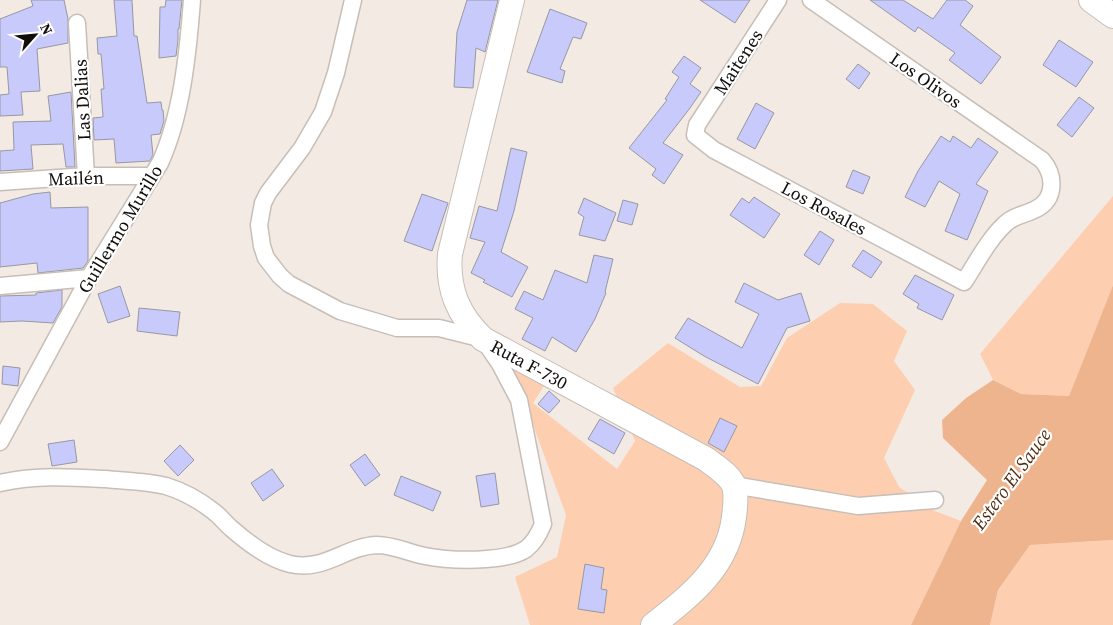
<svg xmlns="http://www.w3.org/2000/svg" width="1113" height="625" font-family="'Source Serif 4',serif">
  <rect width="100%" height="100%" fill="#f4eae4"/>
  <path fill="#fdcfb0" d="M1113 196V285L1069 396 1021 394 993 380 980 354Z
    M840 303 873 304 907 331 894 361 915 390 884 458 899 487 935 511 961 521 911 625H530L515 577 557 557 566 515 509 359 547 381 533 403 617 469 635 441 613 388 668 343 740 387 761 386 787 338Z
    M1113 540V625H990L998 590 1030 545Z"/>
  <path fill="#eeb48d" d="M1113 285V540L1030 545 998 590 990 625H911L961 521 987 480 943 438 942 420 966 398 993 380 1021 394 1069 396Z"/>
  <path fill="#c7cafb" stroke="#9798a1" d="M31 0H64L68 19V43L37 49 40 91 21 92 23 115 0 116V95L9 94 7 67H0V19L33 6Z
    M114 0H132L134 36H137L147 103 161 102 162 110H163L164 121 160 134 151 135 153 155 150 161 116 163 114 139 94 140 93 118 103 117 101 89H104L101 54H98L97 38 117 36Z
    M166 0H182L179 29H178V40L176 56 159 58 160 7H165Z
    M467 0H498L485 52 476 48 473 88 454 87 457 32Z
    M700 0H750L735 23Z
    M870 0H903L933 19 947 0H965L973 6 960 25 1001 57 981 84 949 60 955 53 918 27 915 32Z
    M550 9 587 23 581 39 573 37 560 69 565 71 562 83 527 72Z
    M1059 40 1093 62 1076 87 1043 65Z
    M684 56 701 68 690 84 701 92 690 108 663 143 683 155 664 184 652 175 656 169 629 148 667 100 665 99 679 77 672 72Z
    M858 64 870 73 859 89 846 79Z
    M71 92 75 167H66L63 144 31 145 33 169 0 171V151L14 150 13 122 51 121 48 96Z
    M1079 97 1094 108 1072 137 1057 125Z
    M756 103 774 113 755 149 737 139Z
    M941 136 950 142 953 136 971 148 978 138 998 152 976 184 988 191 967 240 945 231 960 194 939 181 925 207 905 197 918 171Z
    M511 148 527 152 514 211 501 252 528 267 512 297 483 282 485 280 471 273 485 242 470 238 479 206 497 211Z
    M853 170 870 177 863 194 846 187Z
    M50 192 51 208 88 207V261L83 268 38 273 37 263 0 267V203L33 194Z
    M422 194 448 203 432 251 404 241Z
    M754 197 780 214 764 238 730 215 742 198 749 203Z
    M584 198 616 213 605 241 579 235 584 217 578 213Z
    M623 200 638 204 632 225 617 221Z
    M820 231 834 240 819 265 804 255Z
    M863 250 882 262 871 278 852 266Z
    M594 255 613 259 605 292 606 293 595 319 576 352 552 337 545 351 522 339 533 318 515 309 524 291 543 300 555 270 587 283Z
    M915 275 954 295 942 320 917 308 919 304 903 294Z
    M744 283 778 300 801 293 810 321 787 328 758 384 704 356 675 338 688 318 742 348 759 314 735 302Z
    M120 286 130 316 108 323 98 294Z
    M62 290V307L53 323 22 321 0 322V296L36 295V293Z
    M139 308 180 312 177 336 137 331Z
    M3 366 20 368 18 386 2 384Z
    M549 391 560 401 549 413 538 404Z
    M720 418 737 426 724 452 708 443Z
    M600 419 625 433 614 454 588 439Z
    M74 440 77 462 52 466 48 444Z
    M180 445 194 460 178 476 164 461Z
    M365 454 380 475 365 486 350 465Z
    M272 469 284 486 263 501 251 483Z
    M495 473 499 504 481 507 476 476Z
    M401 476 441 492 433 511 394 495Z
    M585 564 604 568 601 589 607 590 604 613 578 609Z"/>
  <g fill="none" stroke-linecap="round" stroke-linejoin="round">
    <g stroke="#c7beb7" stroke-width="19">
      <path id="street" d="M778 0 697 125 695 135 714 150 964 282C977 262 988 240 1005 224 1014 215 1025 215 1036 209 1056 199 1055 175 1042 160L811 0
        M77 23 86 176
        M0 182 86 176H152
        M0 286 89 278
        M0 442 89 278 160 163C182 115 188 52 192 0
        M0 483C36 475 69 477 105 479 125 481 146 481 166 486 182 491 199 500 213 511 220 516 225 523 232 529 248 543 269 559 290 564 324 572 346 546 377 545 394 545 409 553 425 556 450 561 505 563 526 549 534 543 539 534 543 524L519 400 500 364 483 339 439 328H397L340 311 289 284 280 276 266 258 262 246 259 225 263 203 268 193 302 148 323 112 336 73 353 0
        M733 485 858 506 935 500"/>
    </g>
    <g stroke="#c7beb7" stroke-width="26">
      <g id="secondary">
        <path id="s1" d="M512 0 450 254C447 289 458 315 483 339L706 459C715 466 730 475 734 486 737 495 735 508 734 517 728 567 690 596 653 625"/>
        <path d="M1091 0 1113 16"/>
      </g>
    </g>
    <use href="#street" stroke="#fff" stroke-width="16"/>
    <use href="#secondary" stroke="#fff" stroke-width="24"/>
  </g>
  <g text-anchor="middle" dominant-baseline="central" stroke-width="4.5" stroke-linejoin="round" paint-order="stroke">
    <g font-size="18" fill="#110d0b" stroke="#fff">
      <text transform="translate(738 62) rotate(-57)">Maitenes</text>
      <text transform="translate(926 80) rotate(35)">Los Olivos</text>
      <text transform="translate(82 100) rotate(-93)">Las Dalias</text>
      <text transform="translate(76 178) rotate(-2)">Mailén</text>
      <text transform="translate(824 208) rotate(28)">Los Rosales</text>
      <text transform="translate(120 229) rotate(-59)">Guillermo Murillo</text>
      <text stroke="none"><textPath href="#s1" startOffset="409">Ruta F-730</textPath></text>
    </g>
    <g font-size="19" font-style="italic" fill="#512b0e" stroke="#fff">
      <text transform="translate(1011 479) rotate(-54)">Estero El Sauce</text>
    </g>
  </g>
  <g transform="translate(35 35) rotate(63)" stroke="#ffffff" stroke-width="4" paint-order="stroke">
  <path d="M0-4L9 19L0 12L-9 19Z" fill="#110d0b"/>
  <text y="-8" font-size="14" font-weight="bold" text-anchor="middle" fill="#110d0b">N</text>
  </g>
</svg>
